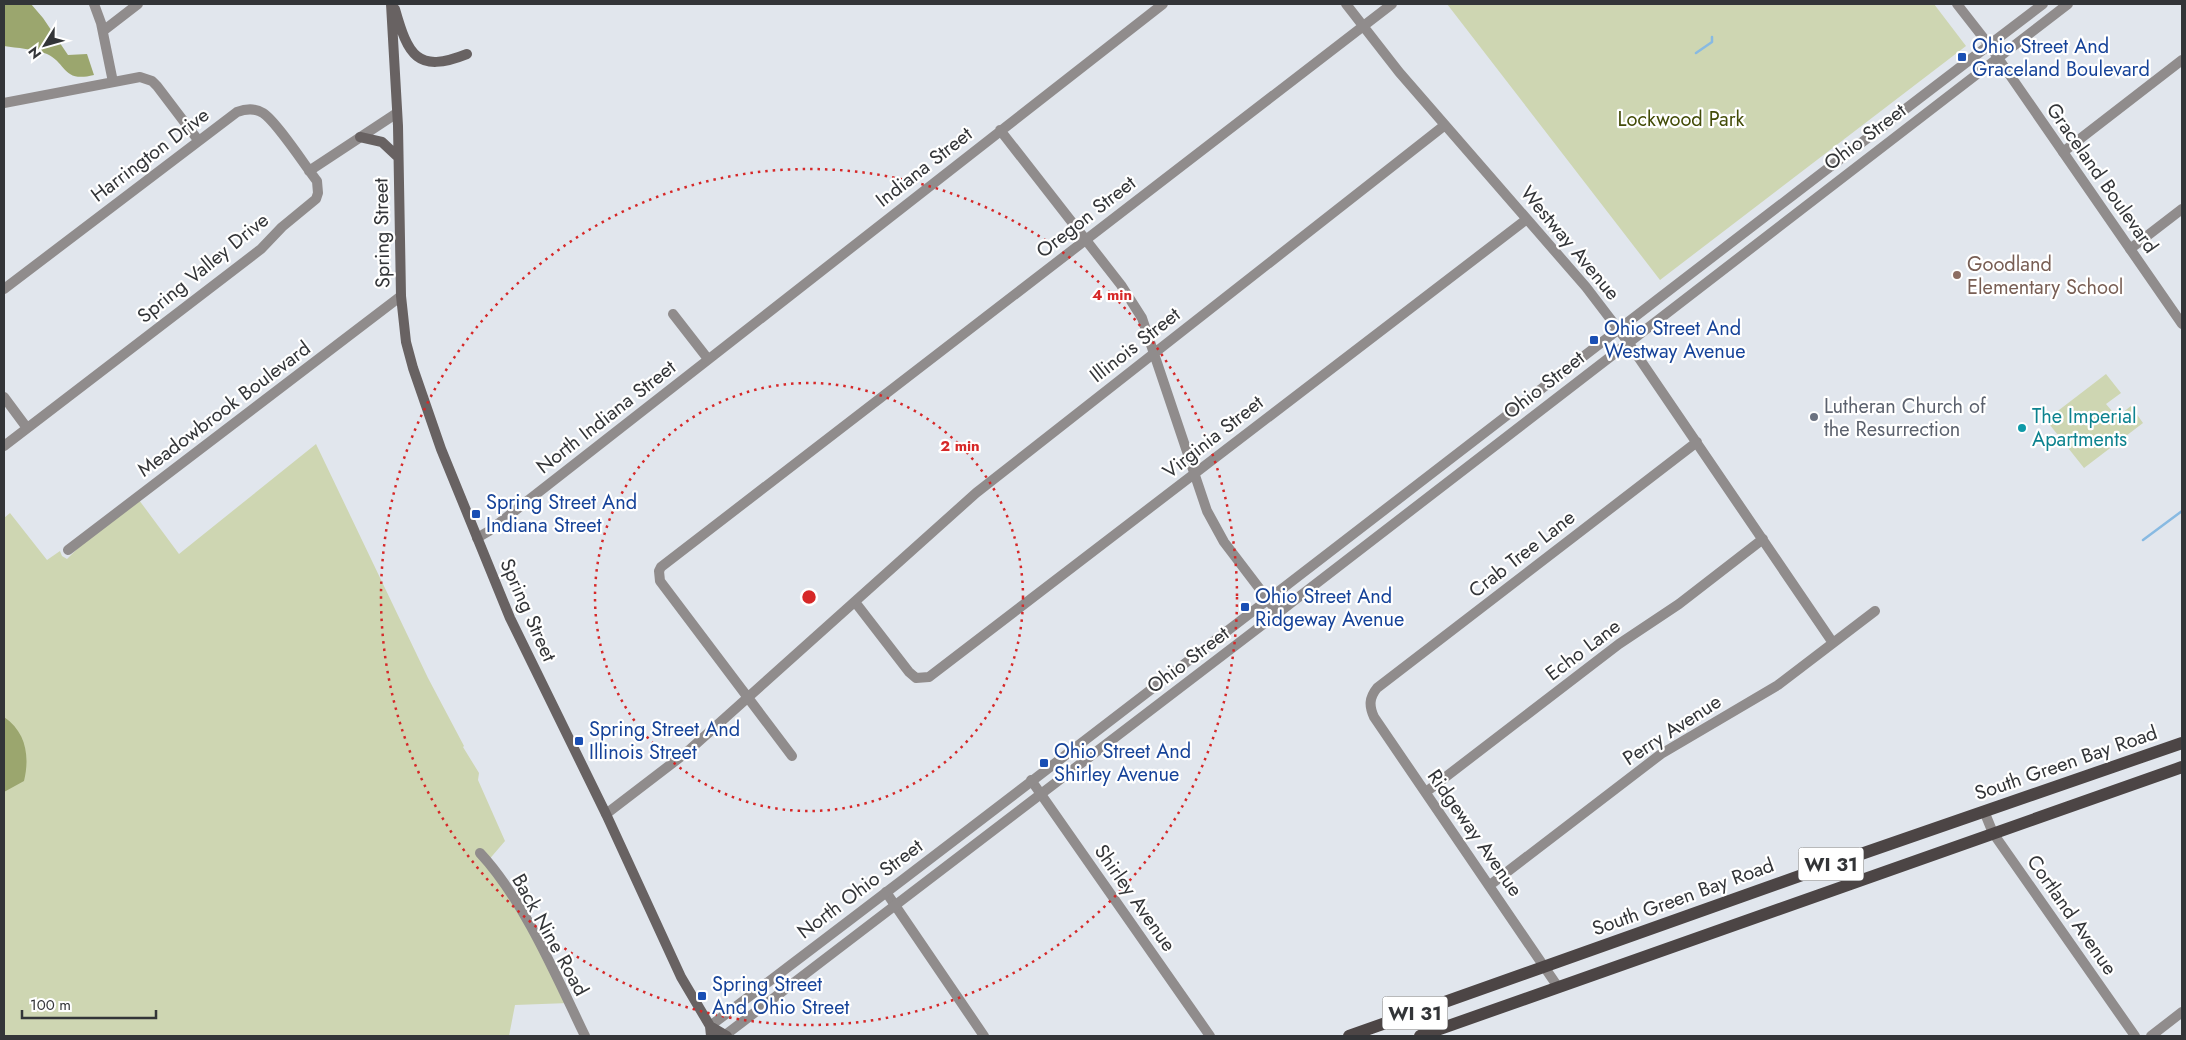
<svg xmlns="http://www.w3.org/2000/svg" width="2186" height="1040" font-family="Jost,sans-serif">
  <rect width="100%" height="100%" fill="#e1e6ed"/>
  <path fill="#ced6b2" d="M1447 4H1934L1966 46 1660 280Z
    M2106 374 2121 393 2106 404 2117 417 2131 406 2143 423 2084 468 2046 420Z
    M316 444 428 678 464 746 463 747 479 773 478 780 505 841 487 862 510 895 569 1003 515 1005 509 1036H4V518L10 513 47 560 60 551 62 556 67 559 80 546 139 500 179 554Z"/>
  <path fill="#9ba66e" d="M4 4H31L43 18 68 55 87 54 94 75C62 83 67 63 47 54 34 49 17 48 4 46Z
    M4 717C26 732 30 756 24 781L4 792Z"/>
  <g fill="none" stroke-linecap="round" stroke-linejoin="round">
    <path stroke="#88bae2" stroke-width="2.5" d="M1696 53 1712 42V37
      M2143 540 2182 511"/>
    <path stroke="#908c8c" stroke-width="10" d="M94 4 101 23 113 82
      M1346 4 1399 72 1586 287 1628 342 1833 643
      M103 31 138 4
      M4 103 140 77 152 81 157 86 198 140
      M1000 130 1121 285 1142 318 1207 511 1224 542 1278 613
      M2063 152 2182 60
      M309 171 397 113
      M2130 249 2182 209
      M4 289 237 112C245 109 255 108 263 113 276 121 306 167 317 181L318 193 316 199 282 227 261 249 4 446
      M673 314 708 359
      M4 397 27 428
      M477 538 489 531 1163 4
      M68 550 401 296
      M855 602 909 672 916 678 929 677 1527 219
      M792 756 660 581 659 571 661 567 1392 4
      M1031 780 1210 1036
      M1426 792 1619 644 1679 604 1763 539
      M1984 811 1993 833 2135 1036
      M606 814 687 752 976 493 1445 125
      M480 853C524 900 557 978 585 1036
      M1490 885 1661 754 1778 685 1875 611
      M886 892 984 1036
      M1558 987 1374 717C1369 706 1369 698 1377 688L1697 442
      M2151 1036 2182 1012"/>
    <path stroke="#908c8c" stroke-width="10" d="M1957 4 1989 45 2182 324
      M710 1026C1157 689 1597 343 2043 4
      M724 1036 1278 613 2068 4"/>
    <path stroke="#686262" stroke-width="10" d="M391 4 398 126 401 296 406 342 413 368 441 449 510 618 606 814 681 977 710 1026 711 1036
      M395 9C408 55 417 74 467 54
      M360 137 382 142 398 157
      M710 1026 727 1036"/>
    <path stroke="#4c4545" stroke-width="12" d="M1349 1036 1864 853 2182 743
      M1420 1036 2182 767"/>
  </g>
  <g fill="none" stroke="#d62828" stroke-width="2.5" stroke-dasharray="2.5 5">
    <circle cx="809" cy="597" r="214"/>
    <circle cx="809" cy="597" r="428"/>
  </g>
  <g fill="#1a4fb4" stroke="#fff" stroke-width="2">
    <rect x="1957" y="52" width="10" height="10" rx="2.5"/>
    <rect x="1589" y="335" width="10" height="10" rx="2.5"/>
    <rect x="471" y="509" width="10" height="10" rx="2.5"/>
    <rect x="1240" y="602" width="10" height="10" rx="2.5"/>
    <rect x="574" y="736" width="10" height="10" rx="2.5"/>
    <rect x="1039" y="758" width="10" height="10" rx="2.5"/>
    <rect x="697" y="991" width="10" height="10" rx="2.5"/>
  </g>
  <circle fill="#8d6e63" stroke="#fff" stroke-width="2" cx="1957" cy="275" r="5"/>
  <circle fill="#6b7280" stroke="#fff" stroke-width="2" cx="1814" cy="417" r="5"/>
  <circle fill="#0f9aa8" stroke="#fff" stroke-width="2" cx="2022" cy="428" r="5"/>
  <g text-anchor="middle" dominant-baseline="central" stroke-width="4.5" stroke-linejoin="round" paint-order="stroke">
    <g fill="#fff" stroke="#707274" stroke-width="1">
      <rect x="1798.5" y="847.5" width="65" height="33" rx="4"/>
      <rect x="1382.5" y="996.5" width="65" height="33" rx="4"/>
    </g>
    <g font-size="19" font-weight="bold" fill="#333538">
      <text x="1831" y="864">WI 31</text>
      <text x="1415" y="1013">WI 31</text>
    </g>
    <g font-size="20" fill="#164399" stroke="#fff" text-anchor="start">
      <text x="1972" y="46">Ohio Street And<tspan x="1972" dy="23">Graceland Boulevard</tspan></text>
      <text x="1604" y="328">Ohio Street And<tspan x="1604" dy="23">Westway Avenue</tspan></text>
      <text x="486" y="502">Spring Street And<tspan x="486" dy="23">Indiana Street</tspan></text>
      <text x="1255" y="596">Ohio Street And<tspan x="1255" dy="23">Ridgeway Avenue</tspan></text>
      <text x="589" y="729">Spring Street And<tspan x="589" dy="23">Illinois Street</tspan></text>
      <text x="1054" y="751">Ohio Street And<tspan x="1054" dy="23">Shirley Avenue</tspan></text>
      <text x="712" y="984">Spring Street<tspan x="712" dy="23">And Ohio Street</tspan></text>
    </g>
    <g font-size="20" fill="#434c08" stroke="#fff">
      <text x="1681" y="119">Lockwood Park</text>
    </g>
    <g font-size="20" fill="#333538" stroke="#fff">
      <text transform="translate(1865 137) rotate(-37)">Ohio Street</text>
      <text transform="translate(150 155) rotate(-37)">Harrington Drive</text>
      <text transform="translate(924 167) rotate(-38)">Indiana Street</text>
      <text transform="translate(2102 178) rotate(55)">Graceland Boulevard</text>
      <text transform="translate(1086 217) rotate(-38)">Oregon Street</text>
      <text transform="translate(382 233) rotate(-91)">Spring Street</text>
      <text transform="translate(1570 243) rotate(50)">Westway Avenue</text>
      <text transform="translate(203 268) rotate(-39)">Spring Valley Drive</text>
      <text transform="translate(1135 345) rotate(-38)">Illinois Street</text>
      <text transform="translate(1544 385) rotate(-38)">Ohio Street</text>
      <text transform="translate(224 409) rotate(-37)">Meadowbrook Boulevard</text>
      <text transform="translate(606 417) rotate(-38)">North Indiana Street</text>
      <text transform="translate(1213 437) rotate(-38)">Virginia Street</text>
      <text transform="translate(1522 554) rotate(-38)">Crab Tree Lane</text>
      <text transform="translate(528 610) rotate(66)">Spring Street</text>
      <text transform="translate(1583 650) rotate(-37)">Echo Lane</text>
      <text transform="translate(1188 660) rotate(-37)">Ohio Street</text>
      <text transform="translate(1672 730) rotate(-33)">Perry Avenue</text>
      <text transform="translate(2066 763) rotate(-19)">South Green Bay Road</text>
      <text transform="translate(1475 833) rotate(55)">Ridgeway Avenue</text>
      <text transform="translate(860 889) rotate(-37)">North Ohio Street</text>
      <text transform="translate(1683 897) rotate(-20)">South Green Bay Road</text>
      <text transform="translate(1135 898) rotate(55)">Shirley Avenue</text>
      <text transform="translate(2072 915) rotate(55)">Cortland Avenue</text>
      <text transform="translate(550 935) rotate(61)">Back Nine Road</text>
    </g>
    <g font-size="20" fill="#785e54" stroke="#fff" text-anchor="start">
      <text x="1967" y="264">Goodland<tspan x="1967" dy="23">Elementary School</tspan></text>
    </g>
    <g font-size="20" fill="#5b616d" stroke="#fff" text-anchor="start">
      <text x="1824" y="406">Lutheran Church of<tspan x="1824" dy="23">the Resurrection</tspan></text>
    </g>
    <g font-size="20" fill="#0d838f" stroke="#fff" text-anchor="start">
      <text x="2032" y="416">The Imperial<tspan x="2032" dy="23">Apartments</tspan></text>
    </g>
  </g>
  <circle cx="809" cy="597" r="8" fill="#d62828" stroke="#fff" stroke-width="2.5"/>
  <g font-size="15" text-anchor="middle" font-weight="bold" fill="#d62828" stroke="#fff" stroke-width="4.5" stroke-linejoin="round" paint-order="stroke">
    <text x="1112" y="300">4 min</text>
    <text x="960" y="451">2 min</text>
  </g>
  <rect width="2186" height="1040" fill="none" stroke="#333538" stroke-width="10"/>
  <g transform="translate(45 45) rotate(233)" stroke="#ffffff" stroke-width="4" paint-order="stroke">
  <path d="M0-4L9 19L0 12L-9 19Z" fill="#333538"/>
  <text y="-8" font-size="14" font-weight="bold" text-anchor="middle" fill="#333538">N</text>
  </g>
  <path d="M22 1010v8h134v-8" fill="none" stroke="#333538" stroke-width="2.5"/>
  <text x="30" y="1010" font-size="15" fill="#333538" stroke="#ffffff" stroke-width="4" paint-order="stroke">100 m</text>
</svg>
